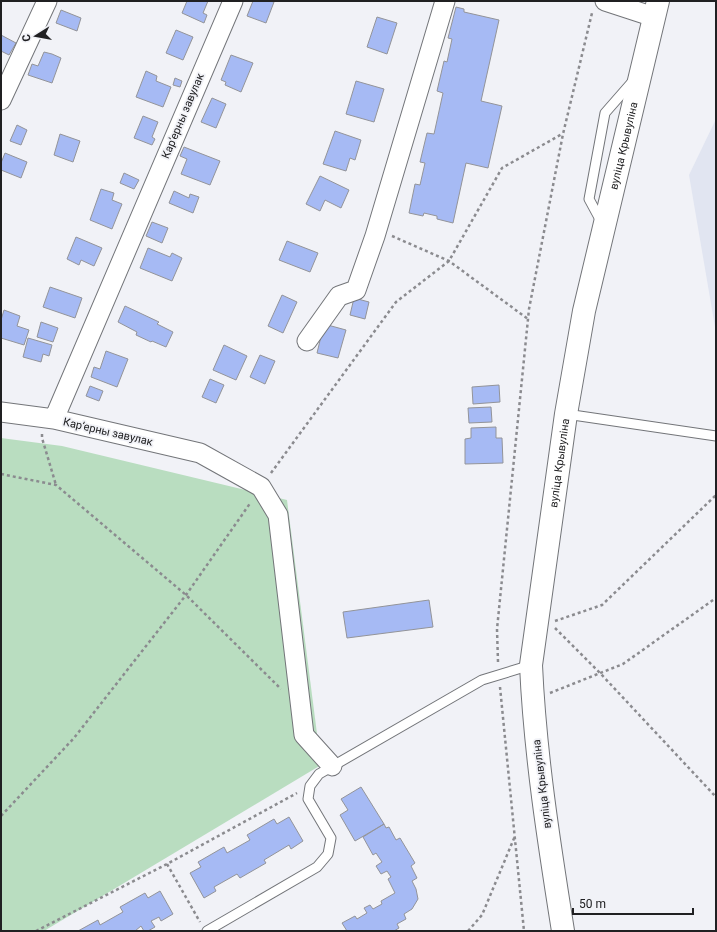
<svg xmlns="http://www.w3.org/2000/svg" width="717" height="932" font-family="Roboto,sans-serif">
  <rect width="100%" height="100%" fill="#f1f2f7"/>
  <path fill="#e1e5f1" d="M716 119V333L689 175Z"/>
  <path fill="#b9ddc0" d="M1 438 62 446 287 500 321 765 44 931H1Z"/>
  <path fill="#a6baf4" stroke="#939499" d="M187 1H208L203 13 207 15 204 23 182 13Z
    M253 1H270L274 2 266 23 247 16Z
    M456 7 464 9V12L499 20 481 101 502 106 488 168 466 163 453 223 437 219V216L424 213 423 216 409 213 415 184 420 185 425 163 420 162 427 133 434 134 443 93 437 91 444 61 447 62 452 39 448 38Z
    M61 10 81 18 77 31 56 23Z
    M377 17 397 23 387 54 367 47Z
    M176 30 193 37 183 60 166 53Z
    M1 35 16 43 9 55 1 51Z
    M44 52 52 54 61 58 52 83 28 75 32 64 38 66Z
    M231 55 253 63 241 92 225 85 226 82 221 80Z
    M146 71 157 76 156 81 171 87 163 107 136 97Z
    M175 78 182 81 180 87 173 85Z
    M356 81 384 89 374 122 346 114Z
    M212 98 226 104 216 128 201 122Z
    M143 116 158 122 152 137 155 139 152 145 134 138Z
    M17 125 27 130 21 145 10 141Z
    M335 131 361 140 355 160 350 158 346 171 323 164Z
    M60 134 80 141 73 162 54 155Z
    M184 147 220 161 210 185 181 174 187 159 180 156Z
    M5 153 27 162 21 178 1 170V163Z
    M124 173 139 180 134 189 120 183Z
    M320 176 349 190 341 208 325 200 320 211 306 204Z
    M101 189 114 193 112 200 122 204 112 229 90 220Z
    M174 191 189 198 190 194 199 197 193 213 169 203Z
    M152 222 168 228 162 243 146 236Z
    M76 237 102 248 94 266 81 260 79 265 67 259Z
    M287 241 318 253 310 272 279 260Z
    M148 248 170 257 172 253 182 258 172 281 140 268Z
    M50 287 82 298 75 318 43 307Z
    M282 295 297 302 283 333 268 326Z
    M354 298 369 302 365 319 350 315Z
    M125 306 159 322 157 324 173 332 166 347 152 341 151 342 136 335 137 332 118 322Z
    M4 310 20 316 17 326 29 330 24 345 1 338V320Z
    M41 322 58 328 53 342 37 337Z
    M324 324 346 330 338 358 317 353Z
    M28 338 52 345 49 356 43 354 41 362 23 357Z
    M224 345 247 356 236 380 213 370Z
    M106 351 128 359 117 387 91 377 94 367 100 369Z
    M260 355 275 361 265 384 250 377Z
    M210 379 224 385 216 403 202 397Z
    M499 385 500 402 473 404 472 387Z
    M90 386 103 391 99 401 86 396Z
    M491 407 492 422 469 423 468 408Z
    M496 427V438H502L503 463 465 464V439L471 438V428Z
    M429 600 433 627 347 638 343 612Z
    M361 787 384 824 355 841 340 815 348 810 341 799Z
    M289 817 303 841 291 849 289 845 264 860 266 863 240 878 237 874 214 887 216 891 204 898 190 873 201 867 198 862 224 847 227 853 250 840 247 835 274 819 277 824Z
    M384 824 386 828 389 827 396 840 400 838 415 863 411 866 417 878 412 881 416 889 418 899 412 909 404 914 406 919 397 924 399 928 394 931H347L342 923 355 916 357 919 367 913 364 908 370 905 373 909 382 904 381 901 395 893 388 879 391 877 387 871 381 874 376 866 382 862 376 853 373 855 363 837Z
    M160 891 173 914 161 921 159 917 151 921 155 927 148 931H144L141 926 135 931H78L98 920 100 925 123 912 120 907 145 893 148 898Z"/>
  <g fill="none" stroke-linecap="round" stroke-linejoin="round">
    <g stroke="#737579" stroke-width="11">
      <path id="service" d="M602 223 589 199 605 113 633 81
        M566 414 716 436
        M207 931 317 867 328 854 331 838 308 799 310 786 319 774 482 680 531 665"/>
    </g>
    <g stroke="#737579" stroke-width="21">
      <path id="minor" d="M605 1 654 17
        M1 100 47 1
        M307 341 339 296 356 290 375 236 445 1
        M1 412 54 419 200 453 261 487 278 515 304 735 332 766
        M54 419 233 1"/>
    </g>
    <g stroke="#737579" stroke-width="24">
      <g id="secondary">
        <path id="s1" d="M563 931C549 843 535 754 531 665L566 414 584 311 658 1"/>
      </g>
    </g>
    <path stroke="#8b8b8f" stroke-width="2.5" stroke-dasharray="3 3" stroke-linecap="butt" d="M392 236 449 261 528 319
      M42 434V438L56 485
      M271 473 396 302 449 261 502 168 562 134
      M1 474 56 485 186 595 281 689
      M555 621 602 605 716 495
      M555 628 600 673 716 797
      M498 662 497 629 529 309 563 134 592 13
      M500 687 524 931
      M550 693 623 664 716 598
      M1 816 74 738 186 595 251 502
      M167 864 200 922
      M36 931 167 864 297 793
      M468 931 482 915 515 836"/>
    <use href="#service" stroke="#fff" stroke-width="9"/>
    <use href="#minor" stroke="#fff" stroke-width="19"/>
    <use href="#secondary" stroke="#fff" stroke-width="22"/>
  </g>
  <g text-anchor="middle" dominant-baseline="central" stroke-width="3.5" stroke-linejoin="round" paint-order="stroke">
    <g font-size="11" fill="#202022" stroke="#f1f2f7">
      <text transform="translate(183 116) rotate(-67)">Карʼерны завулак</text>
      <text stroke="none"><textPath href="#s1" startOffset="796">вуліца Крывуліна</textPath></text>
      <text transform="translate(108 432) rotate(13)">Карʼерны завулак</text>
      <text stroke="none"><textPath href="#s1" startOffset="472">вуліца Крывуліна</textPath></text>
      <text transform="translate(542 784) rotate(-97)">вуліца Крывуліна</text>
    </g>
  </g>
  <rect width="717" height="932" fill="none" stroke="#202022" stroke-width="4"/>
  <g transform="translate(36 36) rotate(259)" stroke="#f1f2f7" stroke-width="3" paint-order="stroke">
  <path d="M0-3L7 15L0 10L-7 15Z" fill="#202022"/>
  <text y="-6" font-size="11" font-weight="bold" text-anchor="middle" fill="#202022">С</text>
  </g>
  <path d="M573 908v6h120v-6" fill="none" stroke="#202022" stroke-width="2"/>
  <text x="579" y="908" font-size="12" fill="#202022" stroke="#f1f2f7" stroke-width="3" paint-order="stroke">50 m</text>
</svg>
